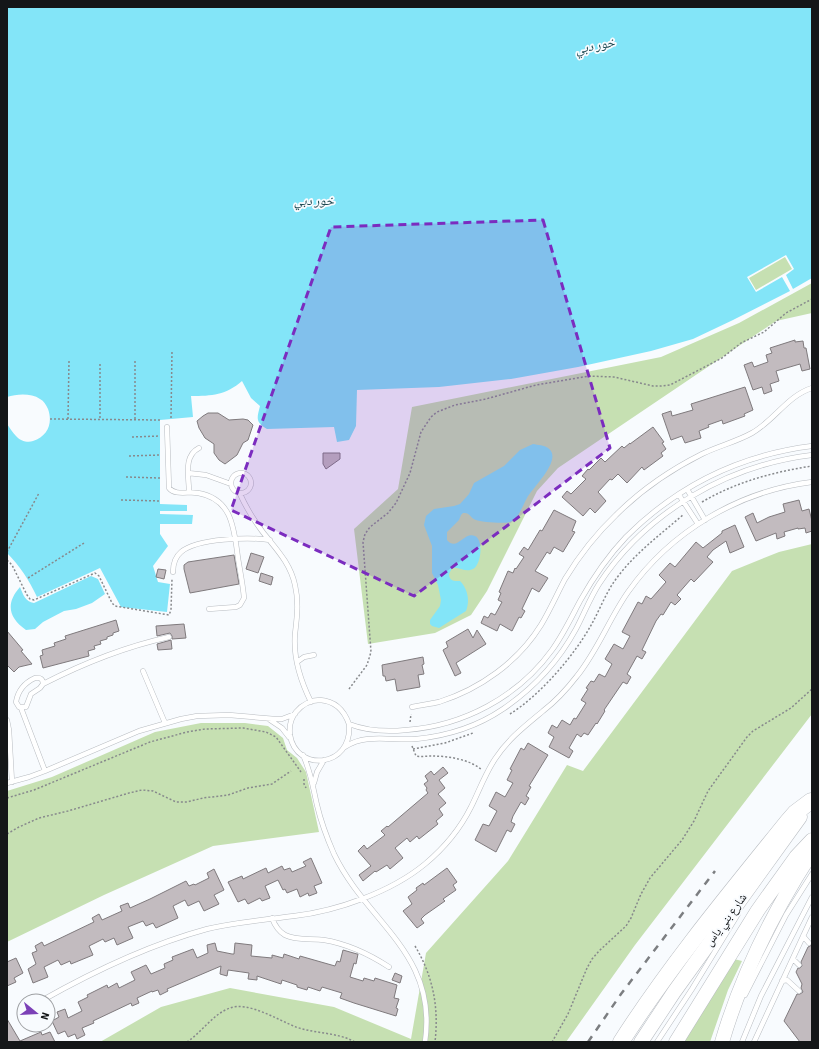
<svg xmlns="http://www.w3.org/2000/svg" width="819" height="1049" font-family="'Source Sans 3','Noto Naskh Arabic',sans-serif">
  <rect width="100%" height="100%" fill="#f8fbfe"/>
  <path fill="#c6e0b2" d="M785 257 792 269 756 290 749 278Z
    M812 283V313L776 321 558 468 537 491 487 591 471 615 435 633 368 644 354 529 398 489 412 407 661 357 739 323Z
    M812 544V714L635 945 566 1042H100L161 1007 230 988 334 1007 411 1039 426 953 508 861 567 765 583 771 732 571 779 552Z
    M201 723H245L268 726 283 738 287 750 297 758 306 772 319 832 213 846 104 895 7 942V791L52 777 155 732Z
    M734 959 742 961 728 990 710 1042H683Z"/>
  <path fill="#83e5f8" d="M7 7H812V278L793 289 786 275 794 269 786 255 747 277 756 292 782 277 790 291 733 320 693 339 651 351 578 367 511 379 439 387 357 390 356 426 349 440 337 442 334 427 267 429C255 422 257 418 260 406L251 398 242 381C226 395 212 396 191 396L193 417 160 420V504L187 505V511H160V514L193 515 192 524H160V534L168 546 153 566 158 582 170 584 167 612 121 607 100 568 37 597C29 580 20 566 7 553V424C10 428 13 433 16 436 20 441 28 443 33 441 48 436 53 423 48 409 46 405 44 401 40 399 31 393 17 394 7 397Z
    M533 444C538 445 544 445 548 448 564 459 532 488 527 498 523 505 518 520 510 522 505 524 480 522 476 520 470 518 470 512 463 513L461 515 459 520 447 532V540C457 552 464 531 475 536 484 540 481 565 473 569 465 573 459 566 452 568L449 574C449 581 454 581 460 581 468 589 470 601 466 611L439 628 432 626 430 624V620L440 606 441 600 438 585 432 573V546L424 525 426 516 434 509 454 506 460 504 469 494 474 483 504 466 520 450Z
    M91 576 98 579 105 594 92 603 76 609 64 611 43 622 35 629 26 630C9 618 5 604 20 587 23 594 25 602 34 603Z"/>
  <path fill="#c2bbbf" stroke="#7f7a7d" d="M795 340V342L803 341 804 348H806L810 369 802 371 800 364 776 371 779 381 770 384 772 391 764 394 762 387 753 390 744 365 752 362 754 367 768 362 766 355 772 353 770 348Z
    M745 387 753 410 744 414 745 416 723 424 722 420 708 425 709 427 699 431 701 438 685 443 682 436 671 440 662 414 671 411 672 416 693 410 691 404Z
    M208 413H218L229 420 243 419 248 420 253 425 248 440 243 443 237 455 225 464 219 460 214 453V444L205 438 199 428 197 421 203 416Z
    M653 427 664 442 662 443 666 449 661 453 663 456 644 470 642 467 627 483 618 474 612 480 610 479 598 492 606 501 595 513 590 508 583 516 562 497 567 491 571 494 586 479 582 476 588 469 589 470 601 458 605 462 622 446 624 448 630 443V444Z
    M323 453H340V459L326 469 323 464Z
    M799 500 802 511 809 509 812 521V531L806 533 805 528 798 529V528L784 532 785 536 777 539 776 533 756 541 745 517 753 513 757 523 769 517 785 512 783 504Z
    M554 510 576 521 572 531 575 532 563 552 554 547 550 554 547 552 537 568 535 571 548 578 539 592 532 588 522 609 525 611 521 618 519 617 512 631 500 624 497 631 481 623 484 616 488 618 491 613 495 615 502 602 498 600 501 593 499 592 508 571 513 573 515 568 516 569 524 557 519 554 524 547 528 550 540 530 542 531Z
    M735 525 744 547 730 553 726 541 713 550 707 557 713 562 694 582 691 579 677 595 681 599 675 605 671 602 663 615 661 614 656 621 642 650 646 652 642 659 637 656 627 674 631 677 627 684 623 682 604 710 605 711 597 724 596 723 588 735 584 733 581 737 577 734 569 748 573 751 569 758 549 747 554 737 548 733 552 725 557 728 562 720 570 725 574 718 576 719 586 703 581 700 588 689 586 688 591 681 594 682 599 674 605 677 612 664 605 659 614 644 623 649 630 636 622 632 638 602 642 604 646 596 651 599 666 582 659 575 670 563 675 567 696 542 703 548 722 533V531Z
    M251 553 264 557 258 573 246 569Z
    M234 555 239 584 190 593 184 569V565L188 562Z
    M158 569 166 570 164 579 156 577Z
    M261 573 273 577 271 585 259 581Z
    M116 620 119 631 113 633V635L107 637V639L100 641 101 644 94 646 95 649 88 651 89 656 43 668 40 656 43 655 42 650 55 646 54 643 66 639 65 636Z
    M184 624 186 638 172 639V636L170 633 157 636 156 626Z
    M468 629 473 638 477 630 486 644 456 663 461 673 455 676 443 650 448 647 446 642Z
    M7 631 23 650 21 651 32 664 19 667 14 672 7 665Z
    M171 640 172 649 158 650 157 644Z
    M423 657 424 664 422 665 424 674 418 675 420 687 397 691 395 679 386 681 385 676H383L382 665Z
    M528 743 548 755 529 786 531 787 526 796 529 798 525 805 521 802 513 816 511 822 515 824 511 832 507 830 496 852 475 840 483 824 489 826 497 811 489 806 496 792 505 797 513 783 507 780 512 770 510 769 521 748 524 750Z
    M443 767 448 773 439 780 445 788 438 794 446 803 439 809 443 815 436 821 438 824 419 839 417 836 410 842 407 838 395 848 403 858 390 869 387 865 376 872 375 871 363 881 359 875 371 866 358 851 364 845 367 849 385 835 381 831 387 826 388 827 428 793 426 790 427 788 424 784 428 781 425 776 431 771 434 775Z
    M311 858 322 883 314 886 317 893 309 896 308 893 300 897 297 889 287 893 285 889 283 890 278 880 265 886 270 898 262 901 260 898 248 904 245 899 238 902 228 882 242 876 243 879 266 868 268 873 282 866 284 870 290 868 292 872 306 866 303 862Z
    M447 868 457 882 453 885 456 890 443 899 445 901 425 915 421 919 424 923 417 928 403 911 412 904 408 897 417 890 416 888 423 883 424 885Z
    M214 869 224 890 214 895 219 904 204 911 199 901 188 906 185 900 173 906 178 918 156 928 153 923 146 926 143 921 128 927 133 938 117 945 114 938 105 942 103 939 89 946 93 955 71 964 70 961 61 965 58 960 44 967 48 977 33 983 28 969 36 964 32 953 37 951 35 946 42 942 44 946 94 922 92 918 99 914 102 920 122 911 120 906 128 903 130 908 150 899 186 881 189 886 194 884 195 885 209 878 207 873Z
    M215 943 217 951 232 954H234L235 943 252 945 251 956 272 958V955L283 958 284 954 299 959 300 956 335 966 337 961 340 962 343 950 357 954H358L356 964 354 963 350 977 363 981 364 978 374 981 375 978 397 985 394 998 399 999 396 1008 398 1009 396 1016 354 1003 340 998 342 993 322 987 320 991 308 987 307 990 297 987V985L282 980 281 984 257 976V980L248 979 249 973 228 970 227 976 220 974 221 966 167 989 168 991 160 995 158 990 152 992V991L137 998 139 1003 132 1006 131 1003 93 1021 94 1023 82 1028 85 1035 77 1039 75 1034 68 1037 65 1031 58 1034 52 1021 59 1017 57 1012 65 1009 68 1018 82 1011 78 1002 88 997 87 995 107 985 108 988 117 983 119 988 135 980 131 972 146 965 151 974 165 968 164 964 173 960 172 957 193 949 197 958 208 953 207 945Z
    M812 945V1042H800L784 1021 797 994H800L803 992 801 988 802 984 796 972 798 968H800L802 966 801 962 808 947Z
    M16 958 23 973 14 978 16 982 7 986V962Z
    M395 973 402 976 400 983 392 980Z
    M7 1019 20 1041 41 1032 42 1035 50 1032 55 1042H7Z"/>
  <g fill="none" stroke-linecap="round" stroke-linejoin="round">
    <g stroke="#b8bcc1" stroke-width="5.5">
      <path id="service" d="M167 427 169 488C175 496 189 491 198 493 233 499 234 530 238 558 240 571 243 585 244 598L240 605 236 607 209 609
        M231 483a10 10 0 1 1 20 0a10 10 0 1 1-20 0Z
        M188 473 206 475 231 484
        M687 489 705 520
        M189 492C189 477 183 456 199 448
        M240 494C246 507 253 519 262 531 275 548 290 562 295 585 299 602 297 617 295 634 293 658 300 680 311 702
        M679 495 698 524
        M173 572C173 564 175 557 181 552 197 538 250 537 270 540
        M297 662 304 657 314 655
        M143 671 165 723
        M35 678C40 677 43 679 43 684L40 688 31 694 26 707H19L16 702C18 690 24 683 35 678Z
        M43 684C84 663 124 647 169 637
        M412 707C421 705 430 704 439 702 480 689 518 662 541 625 550 610 557 594 565 579 579 556 596 534 616 515 641 490 670 470 702 454 718 446 736 442 752 433 775 420 787 396 812 388
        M21 708 45 771
        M7 720 9 730 12 782
        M270 720 282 728 289 737
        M349 724C353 768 296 773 290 735 289 727 291 718 296 712 302 705 311 700 320 700 335 701 344 710 349 724 367 731 386 732 406 730 463 726 518 697 552 650 563 635 571 618 580 601 593 578 608 556 626 537 677 486 740 455 812 446
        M345 747C366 733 392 741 416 739 446 736 478 726 503 709 534 688 558 662 576 629 584 614 590 598 599 584 646 512 728 465 812 455
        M303 755C311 772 313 788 317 805 321 822 327 838 334 854 367 923 438 953 425 1042
        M7 783 29 777 45 771 139 731 181 719 197 716 229 715 275 719H282L295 714
        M314 783 317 772 324 760
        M272 918C275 926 278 931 285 935 296 941 312 938 324 940 348 944 369 954 389 967
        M803 936 809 943
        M793 959 799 965
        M782 981 787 980 799 991
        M745 995 786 915 812 874
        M41 1001C94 971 148 945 207 929 236 922 265 920 294 916 337 911 391 892 425 864 443 849 460 829 471 807 479 791 485 774 495 759 508 739 525 726 543 711 556 701 567 689 577 676 598 650 609 619 628 592 671 531 739 491 812 482
        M657 1042 692 989 738 914
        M742 1042 761 996 812 897
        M754 1042 812 917"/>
    </g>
    <g stroke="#b8bcc1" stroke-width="15">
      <path id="primary" d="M641 1042 674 992 800 817
        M676 1042 758 910 796 857 812 840
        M722 1042C742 974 773 912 812 852"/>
    </g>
    <g stroke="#b8bcc1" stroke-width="17">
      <path id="motorway" d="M621 1042C671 964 730 893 788 821L795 813 811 801"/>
    </g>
    <path stroke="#87898c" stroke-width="1.5" stroke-dasharray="2 2" stroke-linecap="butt" d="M100 418V364
      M171 418 172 350
      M50 419 160 420
      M68 419 69 361
      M135 419V361
      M132 437 160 436
      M129 456 160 455
      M126 477 160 478
      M121 500 160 501
      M702 502C736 482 773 472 812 466
      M7 552 39 493
      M7 560 12 565 27 595 30 599 34 600 95 573 99 576 112 603 115 606 169 615 171 610 172 579
      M28 578 84 543
      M349 689 367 665 371 652 363 542 365 534 370 527 388 513 396 503 410 473 421 432 431 417 437 412 455 405 486 399 536 385 589 376 614 377 653 386H661L670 385 722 358 741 343 764 332 786 313 812 299
      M510 714C539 696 573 657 590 627 599 612 605 594 616 579 635 553 660 535 684 514
      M410 722 411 714
      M412 746 416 756C421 757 426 756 431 756 448 756 469 759 482 770
      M413 749 445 743 473 733
      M304 779V784L306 788
      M7 798 34 790 150 742 187 732 205 729 243 728 266 732 276 737 301 772
      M7 834 19 827 39 818 68 811 129 793 142 790 153 791 176 802H187L203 798 228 795 248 788 272 784 291 771
      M415 946C433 976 439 1007 435 1042
      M187 1042C202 1032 213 1014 230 1008 248 1001 278 1020 296 1027 316 1034 337 1032 355 1042
      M552 1042 568 1014 587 968 592 959 599 951 626 926 631 918 641 894 650 878 682 840 694 821 708 791 747 737 753 731 791 708 812 689"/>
    <use href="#service" stroke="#fff" stroke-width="4.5"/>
    <use href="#primary" stroke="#fff" stroke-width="14"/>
    <use href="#motorway" stroke="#fff" stroke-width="16"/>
    <path stroke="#7c7e81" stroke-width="2.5" stroke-dasharray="7 7" stroke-linecap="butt" d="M588 1042 621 994 715 871"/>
  </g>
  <path fill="#7b2cbf" fill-opacity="0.2" stroke="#7b2cbf" stroke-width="3" stroke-dasharray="8 5" stroke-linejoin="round" d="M543 220 610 448 414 596 231 510 331 227Z"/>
  <g text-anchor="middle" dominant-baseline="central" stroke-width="3.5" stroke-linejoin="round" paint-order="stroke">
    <g font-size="12" fill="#141618" stroke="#f8fbfe">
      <text transform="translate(726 920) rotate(-54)">شارع بني ياس</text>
    </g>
    <g font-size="13" font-style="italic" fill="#1c4850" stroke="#f8fbfe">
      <text transform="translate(595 46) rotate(-11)">خور دبي</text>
      <text x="314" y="201">خور دبي</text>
    </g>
  </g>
  <rect width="819" height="1049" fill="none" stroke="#141618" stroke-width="16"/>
  <g transform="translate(36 1013) rotate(108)"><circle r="19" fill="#f8fbfe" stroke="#9d9fa2"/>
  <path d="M0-3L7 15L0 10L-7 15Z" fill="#7c41b7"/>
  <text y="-6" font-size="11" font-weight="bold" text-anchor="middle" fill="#141618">N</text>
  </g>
</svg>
